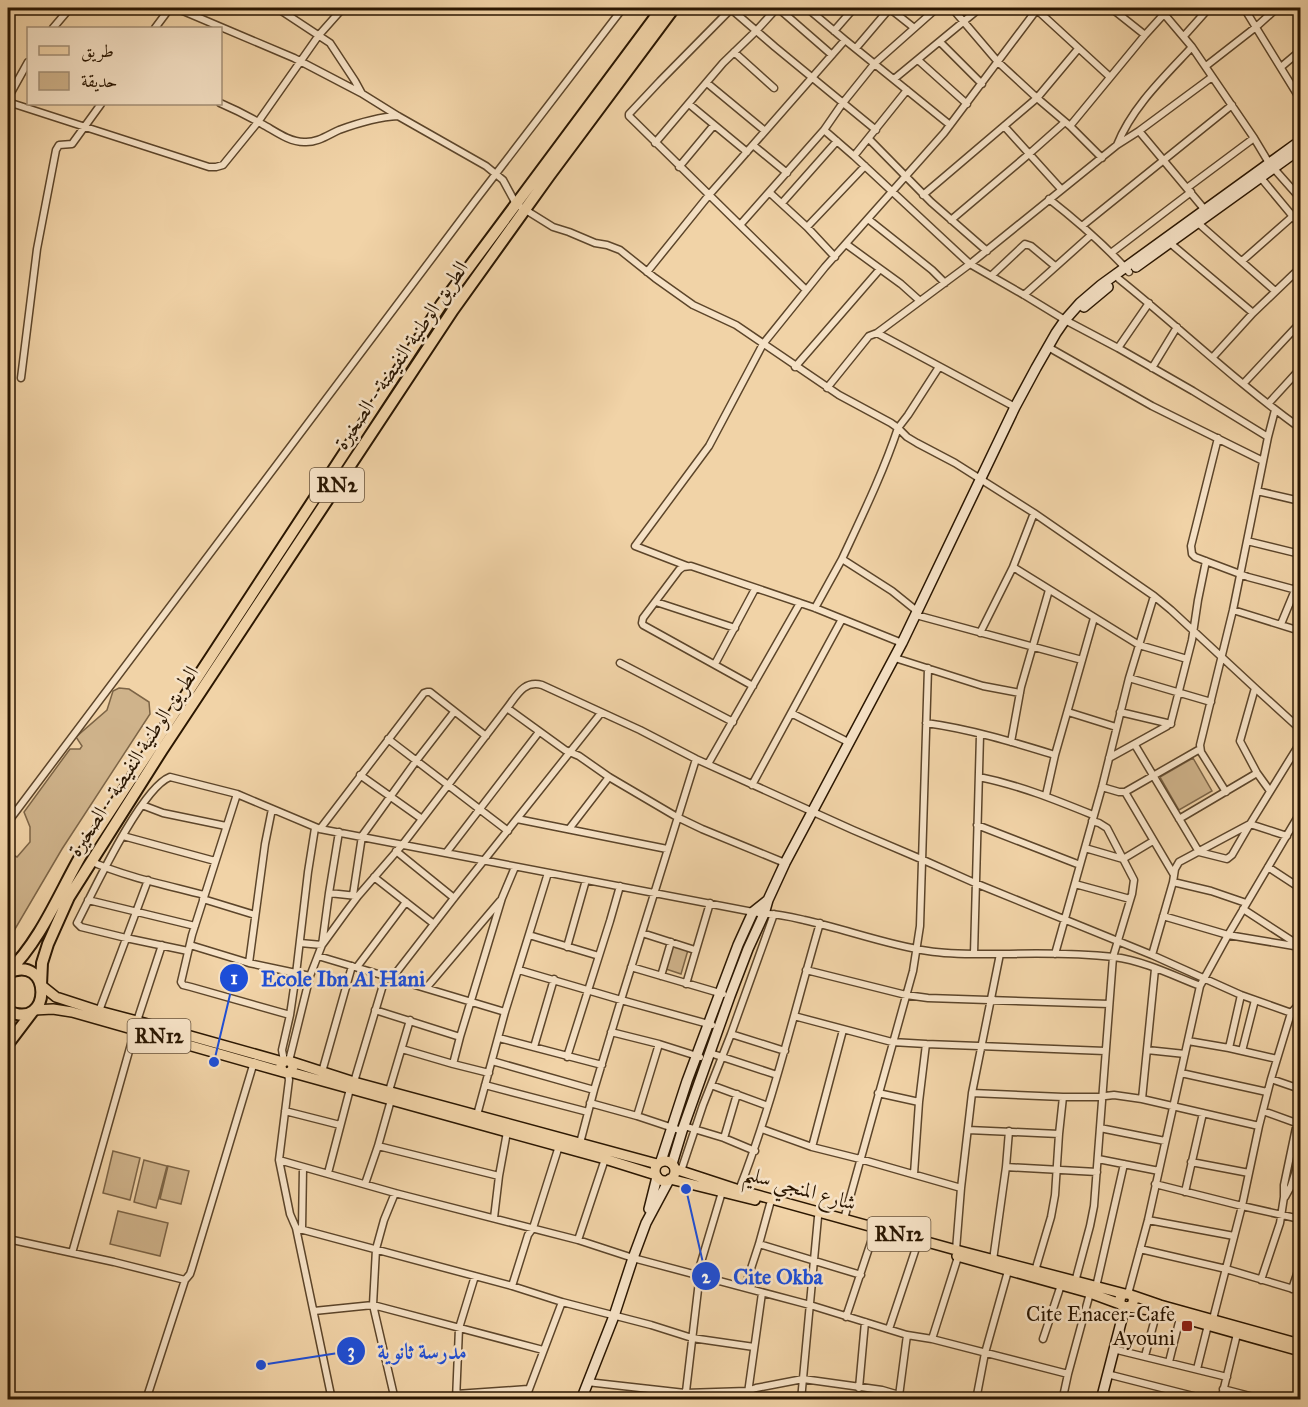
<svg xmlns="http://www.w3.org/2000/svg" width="1308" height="1407" font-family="'IM FELL Great Primer',Amiri,serif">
  <rect width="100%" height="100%" fill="#f1d3a7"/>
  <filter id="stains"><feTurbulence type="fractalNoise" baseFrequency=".00333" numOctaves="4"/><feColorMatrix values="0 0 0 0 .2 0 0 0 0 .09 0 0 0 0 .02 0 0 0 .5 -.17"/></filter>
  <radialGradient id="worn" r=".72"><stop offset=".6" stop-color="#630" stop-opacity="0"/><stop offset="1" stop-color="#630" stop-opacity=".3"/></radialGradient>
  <path fill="#cfb38b" stroke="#7c6446" stroke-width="1.5" d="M119 688 129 689 149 702 150 714 62 849 8 941V852L17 857 30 842V827L24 812 70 749H80L82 746 76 737 107 710 113 691Z
    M1193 758 1212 791 1179 810 1160 777Z
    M673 946 688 950 681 974 666 969Z
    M113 1151 140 1158 130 1200 103 1193Z
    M144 1160 167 1166 156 1208 134 1202Z
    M168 1166 189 1171 181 1204 160 1199Z
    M118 1211 168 1223 160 1256 110 1244Z"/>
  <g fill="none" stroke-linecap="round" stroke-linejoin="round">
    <g stroke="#5c452a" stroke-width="9">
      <path id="street" d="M176 8 294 58 361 93 398 116 486 166 503 180 516 204 553 227 569 232 595 243 607 245 620 250 655 278 693 305 736 325 839 395 891 423 898 428 908 415 939 367
        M277 8 330 43 355 81 361 92
        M486 8 488 9
        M732 8 660 81 629 114V116L806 290
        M778 8 832 55
        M807 8 845 40 950 125
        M889 8 913 27
        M952 8 998 62 1037 98 1070 126 1102 158
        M1111 8 1145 35
        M1159 8 1192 47 1254 138 1269 163 1300 198
        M1244 8 1300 99
        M731 9 775 47 876 130
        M1037 10 1110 77
        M53 28 70 8
        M155 28 170 8
        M834 31 854 8
        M1184 36 1209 8
        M940 42 982 84
        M856 48 890 8
        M734 52 774 88
        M918 60 967 104
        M1206 66 1256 27 1277 8
        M1281 67 1300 51
        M894 79 980 8
        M707 83 765 131
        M8 98 28 62
        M8 102 209 167H216L223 165 258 122 319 35 343 8
        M220 103C234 109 248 116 262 124 275 131 289 142 304 142 317 143 328 135 339 130 358 123 378 117 398 116
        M689 104 747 152
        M1004 126 1061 189
        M1070 126 1145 35 1164 14
        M824 130 854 156 970 264 1024 295 1065 320 1118 348 1193 391 1268 437
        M1139 131 1205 210
        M869 139 931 202 987 251
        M655 143 723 63 756 31 777 8
        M753 145 787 173
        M1117 145C1132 107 1165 76 1192 47
        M854 156 907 90
        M679 167 714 125
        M1261 178 1300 225
        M1187 188 1254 138
        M769 192 807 227 835 257
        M923 195 1037 98 1078 49
        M1049 199C1077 221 1105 245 1129 272
        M782 203 837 141
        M868 219 932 270 945 283
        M951 220 1029 154 1065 122
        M1198 223 1275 291
        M740 225 824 130 842 104 875 63 937 8
        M1082 226 1232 105
        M807 227 865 166
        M1170 243 1253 313
        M846 244 901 284 920 301
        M1111 253 1191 192
        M1242 261 1293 216
        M647 272 709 195 845 40
        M991 276 1025 244 1031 246 1055 266
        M1119 279C1180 328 1237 383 1300 428
        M1024 295 1091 235
        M877 333 1015 407
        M1048 347 1152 406 1263 461
        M1118 348 1149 303
        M1213 357 1253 313 1300 268
        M795 367 880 269
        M1152 368 1177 327
        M21 378 37 249 56 150 59 145 72 144 101 104
        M1244 383 1300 323
        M827 388 869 336 877 333 970 264 1117 145 1139 131 1212 77
        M1268 404 1300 369
        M1218 438 1191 546 1192 554 1195 557 1248 577 1300 591
        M1257 491 1300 501
        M1034 513 1013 567 1139 645 1187 659
        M1247 541 1300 554
        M687 566 635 546 709 446 763 344 825 267 944 133 1038 8
        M656 602 735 628
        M815 608 842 559
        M1233 610 1300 631
        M918 612 892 591 842 559C862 516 883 473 898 428L907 437 917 443 955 463 1034 513 1154 596 1171 610 1255 688 1300 729
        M916 615 1082 660
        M1281 624 1300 578
        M980 633 1013 567
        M895 658 983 686 1020 693
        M620 663 733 722
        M715 664 755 589
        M1129 678 1211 702
        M753 686 643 625 642 623 643 618 679 570 683 567 691 566 815 608 902 643
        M1255 688 1240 741 1257 773 1270 791
        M507 708C517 695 524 680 542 685L640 730 696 759 853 830 921 859 975 883 1152 955 1241 995 1300 1016
        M1068 712 1116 727
        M1120 712 1171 724
        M791 713 850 743
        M926 723C970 729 1013 742 1055 755
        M388 739 508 831
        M1011 742 1021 687 1049 590
        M1135 745 1199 852 1227 859 1232 855 1250 824 1300 743
        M1109 758 1167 726 1171 722 1192 640 1198 600 1206 561
        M708 764 800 603
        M360 775 422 819
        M979 777C1019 785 1056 800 1093 815
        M752 785 842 619
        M1102 787 1119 792H1125L1200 749
        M1125 792 1174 875
        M1226 792 1201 752 1200 745 1233 610 1268 437 1275 410
        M237 794 192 935 181 982 183 985 191 987 290 1015
        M1046 795 1055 755 1094 618
        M142 805 163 813 226 826
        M517 819 667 849
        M1179 819 1257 773
        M8 822 475 201 623 8
        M977 825 1080 865
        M320 829 424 693 427 692H430L486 736
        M569 829 609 777
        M339 832 329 893 357 896
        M123 836 215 861
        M1085 848 1123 859 1153 841
        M396 851 454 898
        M446 853 539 732
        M90 861C126 877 166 885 204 895
        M1268 867 1300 888
        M374 877 434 924
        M1173 882 1211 891 1246 903
        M1075 884 1130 899
        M353 895 362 836 416 761 454 712
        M203 899 255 915
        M88 900 195 926
        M1243 909 1300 946
        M1163 916 1228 935 1300 947
        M642 933 695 950
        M529 935 599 956
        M300 943 322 945 329 893
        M190 945 249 963 310 976 322 945 346 912 358 896 403 844 507 708 565 750 579 756 609 777 677 817 702 829 785 863
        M567 947 586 880
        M188 951 126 938 81 927 77 923C93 892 141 788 170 777L237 794 320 829 764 914C777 913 792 917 804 920 845 929 887 945 928 951 952 955 976 954 1000 954 1038 953 1077 953 1114 957 1144 961 1172 975 1200 986
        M974 954 980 735
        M1055 954 1102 787 1129 678 1154 596
        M1152 955 1173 882 1175 869 1179 862 1250 824 1287 836
        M318 956 505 1012
        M249 963 265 844 272 809
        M357 967 406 902
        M631 967 723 994
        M519 970 621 1000 712 1025
        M806 970 906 995 928 998 1109 1004
        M661 976 671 942
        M392 978 454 898 601 713
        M686 984 710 903
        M427 987 500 901
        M375 1010 460 1037
        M99 1011 148 880
        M794 1016 892 1042 926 1044 1105 1051
        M137 1021 162 945
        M611 1032 659 1044 700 1057
        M731 1034 785 1051
        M499 1038 602 1065
        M1188 1041 1229 1048 1277 1059
        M534 1047 554 979
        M1229 1048 1241 995
        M402 1049 453 1064 489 1073
        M1147 1050 1185 1054
        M1242 1051 1255 1000
        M710 1053 777 1075
        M567 1057 610 921 620 886
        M284 1061 282 1050 290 1015 296 974 308 872 315 828
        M289 1061 310 976
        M492 1061 594 1090
        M453 1064 460 1037 502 898 515 867
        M322 1072 352 966
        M288 1073 289 1080 279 1160 290 1214 296 1228 332 1400
        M1181 1073 1267 1092
        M1271 1079 1300 1089
        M354 1082 386 975
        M485 1085 588 1112
        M711 1085 768 1106
        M389 1091 410 1020
        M878 1093 919 1102
        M972 1093 1063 1097H1097L1114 1095 1142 1099 1259 1126
        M1142 1099 1155 969
        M590 1103 637 1116 659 1044
        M285 1111 340 1125
        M1263 1111 1299 1124
        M477 1115 505 1012 548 873
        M637 1116 682 1131
        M684 1126 724 1138 755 1151
        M1100 1128 1165 1141
        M762 1129 812 1147 860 1159 961 1188
        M968 1130 1059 1134
        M724 1138 737 1094
        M580 1143 594 1090 621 1000 696 759
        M378 1146 499 1176
        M812 1147 843 1030
        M1098 1159 1159 1171
        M279 1160 395 1193 578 1240 633 1258 810 1305 907 1335 932 1339 1068 1374
        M1191 1162 1249 1173
        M1006 1167 1097 1172
        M681 1171 703 1105 731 1034 774 914
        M328 1173 350 1089
        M914 1174 919 1102 926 1044
        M365 1184 378 1146 391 1100
        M1155 1184 1242 1206 1300 1219
        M739 1190C773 1103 794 1012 820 923
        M1185 1192 1203 1113
        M1285 1197 1291 1186 1300 1158
        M494 1218 499 1176 507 1132
        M844 1219 913 971 920 926 928 668
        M1148 1220 1234 1236
        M296 1228 512 1286 562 1302 651 1325 692 1338 754 1347
        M302 1229 303 1168
        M8 1239 114 1262 185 1280
        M578 1240 605 1159
        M759 1244 861 1275
        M1140 1249 1226 1269 1300 1291
        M956 1250 961 1188 972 1093 1000 954
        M72 1253 135 1030
        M993 1260 1006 1167 1009 1131
        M1035 1271 1051 1217 1055 1195 1059 1134 1063 1097
        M1261 1280 1280 1223 1284 1197V1185L1297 1123
        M1075 1282 1090 1226 1094 1206 1113 957 1132 894 1134 880 1107 828 1099 823 1092 821
        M512 1286 528 1235 533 1228 559 1146
        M745 1287 759 1244 770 1204
        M1096 1287 1124 1164
        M1292 1289 1300 1265
        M1128 1294 1148 1220 1200 986 1228 935 1300 813
        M314 1311 373 1305 543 1350
        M846 1317 874 1233
        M1213 1319 1242 1206 1259 1126 1271 1079 1291 1013 1300 1003
        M889 1329 917 1245
        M932 1339 958 1257
        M1043 1339 1061 1285
        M1113 1349 1227 1377
        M1145 1356 1157 1311
        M1169 1362 1180 1318
        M1197 1369 1208 1325
        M1107 1374 1209 1400
        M587 1382 685 1393 747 1391 756 1388 803 1379 882 1390 916 1400
        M859 1388 865 1322
        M1223 1389 1265 1400
        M899 1396 907 1335
        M146 1400 185 1280 190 1274 192 1268 254 1062
        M395 1400 373 1305 376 1249 384 1220 395 1193
        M451 1400 456 1394 528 1389
        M456 1400 459 1328 475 1276
        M525 1400 562 1302
        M685 1400 699 1281V1269L722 1192
        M747 1400 762 1293
        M801 1400 818 1217
        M976 1400 985 1353 1008 1271
        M1064 1400 1063 1397 1068 1374 1090 1293
        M1221 1400 1237 1334"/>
    </g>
    <g stroke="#2a1601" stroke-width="12">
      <path id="secondary" d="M1136 267 1300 149
        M1084 307 1108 287
        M661 1161 687 1081 738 945 753 912 768 900
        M672 1164 682 1131 730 996 748 949 764 914 768 900 785 863 902 643 1015 407 1036 368 1056 333 1065 320 1080 303 1101 285 1300 141
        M649 1209 657 1177
        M581 1400 614 1316 633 1258 646 1223 669 1180
        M1101 1400 1125 1307"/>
    </g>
    <g stroke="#2a1601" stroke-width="12">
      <path id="primary" d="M41 985 56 997 99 1011 137 1021 283 1062
        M34 1010 53 1009 72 1012 283 1072
        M291 1062 293 1066 292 1070 288 1073C283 1073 281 1070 281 1065L284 1061H289L354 1082 657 1164
        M290 1072 507 1132 605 1159 656 1175
        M655 1171a10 10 0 1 1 20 0a10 10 0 1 1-20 0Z
        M675 1169 739 1190 956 1250 1125 1294
        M670 1179 755 1200
        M957 1256 1090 1293 1120 1304
        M1131 1295 1134 1299 1132 1305 1128 1307 1122 1306C1119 1302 1119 1298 1123 1294H1128L1160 1305 1300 1344
        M1128 1307 1157 1311 1300 1351"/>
    </g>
    <g stroke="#2a1601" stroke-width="14">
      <path id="highway" d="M8 972C40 941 58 896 80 857L426 328 441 305 662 8
        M41 985 42 963 48 944 69 897 162 750 453 310 549 176 674 8
        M8 1011C53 1032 52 952 8 973
        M8 1044 33 1011"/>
    </g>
    <use href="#street" stroke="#f6e2c6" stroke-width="6"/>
    <use href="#secondary" stroke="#f6e2c6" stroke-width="9"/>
    <use href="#primary" stroke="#f1d3a7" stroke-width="9"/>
    <use href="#highway" stroke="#f1d3a7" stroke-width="10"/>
  </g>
  <rect fill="#8f2418" stroke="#f6e2c6" stroke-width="2" x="1181" y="1320" width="12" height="12" rx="3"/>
  <g text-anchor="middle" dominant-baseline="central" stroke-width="5" stroke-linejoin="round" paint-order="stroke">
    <g fill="#f6e2c6" stroke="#67533c" stroke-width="1.5">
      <rect x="310" y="468" width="54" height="34" rx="4.5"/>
      <rect x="127.5" y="1019" width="63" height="34" rx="4.5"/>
      <rect x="867.5" y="1217" width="63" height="34" rx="4.5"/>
    </g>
    <g font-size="20" font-weight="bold" fill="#2a1601">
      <text x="337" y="485">RN2</text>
      <text x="159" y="1036">RN12</text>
      <text x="899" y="1234">RN12</text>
    </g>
    <g font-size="21" fill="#2a1601" stroke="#f6e2c6">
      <text transform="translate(401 355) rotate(-56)">الطريق الوطنية النفيضة - الصخيرة</text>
      <text transform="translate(133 761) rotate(-57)">الطريق الوطنية النفيضة - الصخيرة</text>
      <text transform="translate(800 1188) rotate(16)">شارع المنجي سليم</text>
    </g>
    <g font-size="21" fill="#2a1601" stroke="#f6e2c6" text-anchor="end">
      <text x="1175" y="1314">Cite Enacer-Cafe<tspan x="1175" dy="24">Ayouni</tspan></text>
    </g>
  </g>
  <path fill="none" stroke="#1d4ed8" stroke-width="2" d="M214 1062L234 978M686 1189L706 1276M261 1365L351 1351"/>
  <g fill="#1d4ed8" stroke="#f6e2c6" stroke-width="2">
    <circle cx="214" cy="1062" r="6"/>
    <circle cx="686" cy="1189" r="6"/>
    <circle cx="261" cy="1365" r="6"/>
    <circle cx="234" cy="978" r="15"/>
    <circle cx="706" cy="1276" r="15"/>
    <circle cx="351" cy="1351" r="15"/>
  </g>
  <g font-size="18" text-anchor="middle" font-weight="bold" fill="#fff">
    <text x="234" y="984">1</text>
    <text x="706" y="1283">2</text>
    <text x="351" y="1357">3</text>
  </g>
  <g font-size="22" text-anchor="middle" font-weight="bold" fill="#1d4ed8" stroke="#f6e2c6" stroke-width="5" stroke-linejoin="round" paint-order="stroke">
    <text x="343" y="986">Ecole Ibn Al Hani</text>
    <text x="778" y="1284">Cite Okba</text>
    <text x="422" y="1359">مدرسة ثانوية</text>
  </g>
  <rect width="1308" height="1407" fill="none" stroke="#f1d3a7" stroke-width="30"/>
  <rect x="9" y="9" width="1290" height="1389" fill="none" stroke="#2a1601" stroke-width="3"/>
  <rect x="15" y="15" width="1278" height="1377" fill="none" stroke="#2a1601" stroke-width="1.5"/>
  <rect x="27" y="27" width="195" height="78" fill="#f6e2c6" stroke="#a49077" stroke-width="1.5"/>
  <rect x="39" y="46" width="30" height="9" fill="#f1d3a7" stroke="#a49077" stroke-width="1.5"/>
  <text x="81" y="57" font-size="18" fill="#2a1601">طريق</text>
  <rect x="39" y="72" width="30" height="18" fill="#cfb38b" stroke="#a49077" stroke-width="1.5"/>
  <text x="81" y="87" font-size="18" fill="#2a1601">حديقة</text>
  <rect width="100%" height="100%" filter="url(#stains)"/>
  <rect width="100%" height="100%" fill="url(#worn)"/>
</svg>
